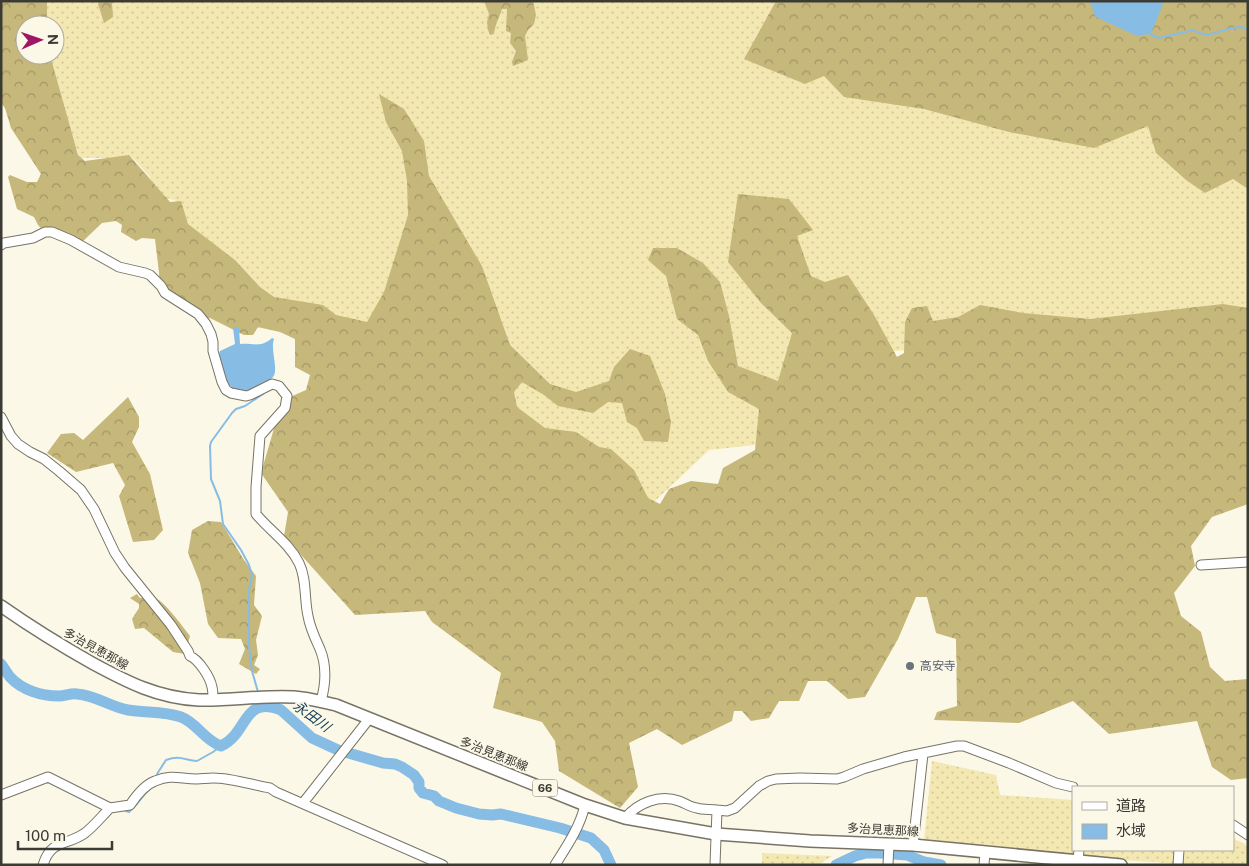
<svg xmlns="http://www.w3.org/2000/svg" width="1249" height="866" font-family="'Public Sans','Noto Sans JP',sans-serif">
  <defs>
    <pattern id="grass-dots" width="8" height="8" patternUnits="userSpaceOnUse" patternTransform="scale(1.25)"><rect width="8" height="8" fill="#f4e8b2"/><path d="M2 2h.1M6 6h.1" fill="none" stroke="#d2c89a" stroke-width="1.8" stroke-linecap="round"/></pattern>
    <pattern id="forest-crowns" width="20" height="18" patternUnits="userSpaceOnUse" patternTransform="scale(1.25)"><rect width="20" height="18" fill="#c6b77a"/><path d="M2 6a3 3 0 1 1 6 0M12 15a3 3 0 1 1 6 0" fill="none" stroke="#a29665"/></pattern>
  </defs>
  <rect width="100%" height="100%" fill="#fbf8e8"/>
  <path fill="url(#grass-dots)" d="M13 1H807L1248 69V336L924 348 887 352 808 439 709 450 653 503 292 333 222 322 179 203 174 200 162 198 152 184 149 176 132 157 108 158H79L77 149 74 147 26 55H55V25H25Z
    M932 761 996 775 1000 795 1073 800V850H1233V838L1248 846V865H1198L1060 856 924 840Z
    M762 853 832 856 818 865H762Z"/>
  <path fill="url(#forest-crowns)" d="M1 1H47V25H25V55H50L78 155 85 161 129 155 170 202 181 201 188 224 235 260 260 287 274 297 323 305 336 315 367 322 384 292 408 215 407 181 402 151 386 122 379 94 404 109 424 141 429 176 482 266 510 345 550 384 576 392 609 381 614 367 630 349 650 356 665 394 671 422 668 442 644 441 637 428 627 422 622 403 608 402 593 413 558 406 544 395 522 382 514 392 517 407 545 428 576 432 599 447 611 449 634 470 648 498 660 504 669 489 691 481 718 484 723 468 755 450 759 409 728 392 708 361 698 335 677 319 666 276 648 260 653 248H677L703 263 720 282 729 316 738 366 778 381 792 333 761 303 728 262 738 194 789 199 813 230 797 236 811 276 825 282 848 275 874 315 897 357 904 353 905 322 912 308 927 306 933 321 958 317 980 305 1023 313 1090 319 1223 304 1248 308V504L1212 517 1191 546 1195 566 1174 593 1181 616 1201 632 1210 667 1225 681 1248 679V778L1231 780 1212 767 1197 721 1109 734 1073 701 1019 723 934 720 937 712 957 706 956 639 936 633 927 597H916L898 639 865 697 848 699 827 681H808L799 701H779L769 718 751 721 742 711H734L732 721 682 745 657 729 629 743 638 787 620 808 559 771 555 741 542 722 493 708 501 673 432 622 425 611 355 615 284 536 288 512 261 473 280 408 290 397 306 390 310 375 295 367V339L280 332 258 327 253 335H244L210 318 206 319 175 297 160 281 155 239 142 238 136 241 121 232 122 225 116 221 102 223 81 243 44 231 38 225 34 217 17 209 8 177 10 175 27 182H37L41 174 11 128 5 108 1 103Z
    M99 1H115L112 3 113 17 104 23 98 4Z
    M484 1H533L536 15 534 24 528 30 525 36 528 60 513 66 512 62 516 51 510 43 511 33 506 31 507 9H502C499 18 495 25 494 34L490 35 488 30 487 22 489 14Z
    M776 1H1248V189L1233 179 1205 193 1186 180 1156 153 1148 126 1094 148 1009 132 924 109 844 97 824 76 805 84 744 59Z
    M128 397 139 417V427L132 442 150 474 163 530 154 540 133 542 119 496 125 485 113 463 76 472 47 453 61 434 74 433 83 440Z
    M208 521 221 522 244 560 256 576 254 605 262 616 256 640 258 655 254 665 260 669 256 674 239 664 245 649 241 639 218 638 208 624 200 583 188 553 192 530Z
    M137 594 140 598C144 598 149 597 153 597 163 599 183 627 190 636L185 654 173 652 144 628 135 629 132 619 139 608V604L130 598Z"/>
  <path fill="#87bce5" d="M1088 1H1164L1153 29 1151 32 1154 35 1153 37 1149 34 1137 36 1096 17C1092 12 1094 6 1088 1Z
    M239 327 240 344C254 343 261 348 272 338L274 339C270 350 279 369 273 377 270 381 265 382 261 384L262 387 259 388 258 386 247 391 243 392 232 388 228 384 225 380 219 354 220 351 235 344 233 328Z"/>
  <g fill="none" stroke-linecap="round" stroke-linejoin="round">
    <path stroke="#87bce5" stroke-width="2" d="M1153 35 1158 38 1194 30 1199 33 1207 35 1232 28 1240 27 1248 29
      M258 692 252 671 249 647V590L252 575 249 565 241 550 223 524 220 501 211 479 210 446 211 442 232 413 236 409 245 406 263 394 264 392
      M157 774 166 760C180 755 184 760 197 761L213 752 221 746
      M123 810 129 812C138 805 143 794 152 787"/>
    <path stroke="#87bce5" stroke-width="11" d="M1 664C4 668 7 673 10 677 22 690 41 696 59 696 65 696 71 693 77 694 95 695 111 707 128 710 145 713 164 711 181 717 197 723 204 740 221 746 249 733 242 695 281 710L312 738 338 750 383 763 395 764 402 767 414 775 419 782V788L423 793 434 796 439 801 456 808 479 814 492 815 501 814 560 828 591 838 604 850 611 865
      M836 865 855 856 866 853H880L907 855 924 862 941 865"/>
    <g stroke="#777466" stroke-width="11">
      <path id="minor" d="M1 245 4 243 33 238 45 232H52L71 240 119 267 145 273 150 275 161 286 165 293 198 314 206 324 211 334 213 342V351L222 382 226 390 231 393 246 396 250 395 272 384 279 386 287 396 285 408 260 436 256 487V514C270 531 289 543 299 563 307 579 304 599 308 616 310 628 315 638 320 649 327 666 326 683 321 701
        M1 417 11 436 18 444 30 452 44 459 59 471 81 490 94 509 115 553 125 568 171 625 188 651 190 656C199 660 210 677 212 687 213 691 213 696 213 700
        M1201 565 1248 562
        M1 795 48 777 110 808 130 805C136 796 144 785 155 781 172 774 180 779 197 779 202 779 207 778 213 778 232 778 252 785 270 788L276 792 443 865
        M303 803 369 719
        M625 818C638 803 659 794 679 801 685 803 690 807 697 808 703 810 710 809 717 810
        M1233 825 1248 835
        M913 845 923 754
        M1078 861 1079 850
        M43 865C51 839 67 846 85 833 94 826 102 816 110 808
        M555 865C567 846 580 827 585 805
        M715 865 717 810 727 811 735 808 759 786 768 781 776 779 800 778 837 779 844 777 863 769 904 757 957 746H964L1009 763 1056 783 1073 787
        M888 865 889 844
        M984 865 985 852
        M1178 865 1179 850"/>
    </g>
    <g stroke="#777466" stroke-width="14">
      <path id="major" d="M1 606C31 627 60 645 92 663 127 682 158 698 199 700 231 701 263 695 294 697 309 698 322 702 336 705L585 805 625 818 716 834 810 841 913 845 1121 865"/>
    </g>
    <use href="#minor" stroke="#fff" stroke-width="9"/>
    <use href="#major" stroke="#fff" stroke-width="11"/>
  </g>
  <circle fill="#6b7280" stroke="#fbf8e8" stroke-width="2" cx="910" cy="666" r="5"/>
  <g text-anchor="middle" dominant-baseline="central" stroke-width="4" stroke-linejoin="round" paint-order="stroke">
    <rect fill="#fbf8e8" stroke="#757369" stroke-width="1" x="532.5" y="779.5" width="25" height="17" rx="4"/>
    <g font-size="11" font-weight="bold" fill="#3b3a33">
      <text x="545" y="788">66</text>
    </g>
    <g font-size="12" fill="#3b3a33" stroke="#fbf8e8">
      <text transform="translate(96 649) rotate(29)">多治見恵那線</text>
      <text transform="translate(494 754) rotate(22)">多治見恵那線</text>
      <text transform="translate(883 830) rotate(3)">多治見恵那線</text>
    </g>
    <g font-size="12" fill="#5b616d" stroke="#fbf8e8" text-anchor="start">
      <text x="920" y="666">高安寺</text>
    </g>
    <g font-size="14" font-style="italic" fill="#103955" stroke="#fbf8e8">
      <text transform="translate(312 716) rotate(36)">永田川</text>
    </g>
  </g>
  <rect width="1249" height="866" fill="none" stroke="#3b3a33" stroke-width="5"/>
  <rect x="1072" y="786" width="162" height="65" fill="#fbf8e8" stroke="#aeaca0"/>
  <rect x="1082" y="802" width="25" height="8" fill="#ffffff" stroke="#aeaca0"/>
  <text x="1116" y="811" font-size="15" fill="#3b3a33">道路</text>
  <rect x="1082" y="824" width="25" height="15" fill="#87bce5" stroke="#aeaca0"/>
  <text x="1116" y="836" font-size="15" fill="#3b3a33">水域</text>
  <g transform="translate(40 40) rotate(88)"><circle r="24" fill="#fbf8e8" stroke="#aeaca0"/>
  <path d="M0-4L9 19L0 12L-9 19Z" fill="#9f1664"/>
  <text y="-8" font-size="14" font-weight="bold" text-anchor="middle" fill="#3b3a33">N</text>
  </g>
  <path d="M18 841v8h94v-8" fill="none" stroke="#3b3a33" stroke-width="2.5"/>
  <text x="25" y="841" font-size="15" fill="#3b3a33" stroke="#fbf8e8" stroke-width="4" paint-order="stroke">100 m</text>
</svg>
